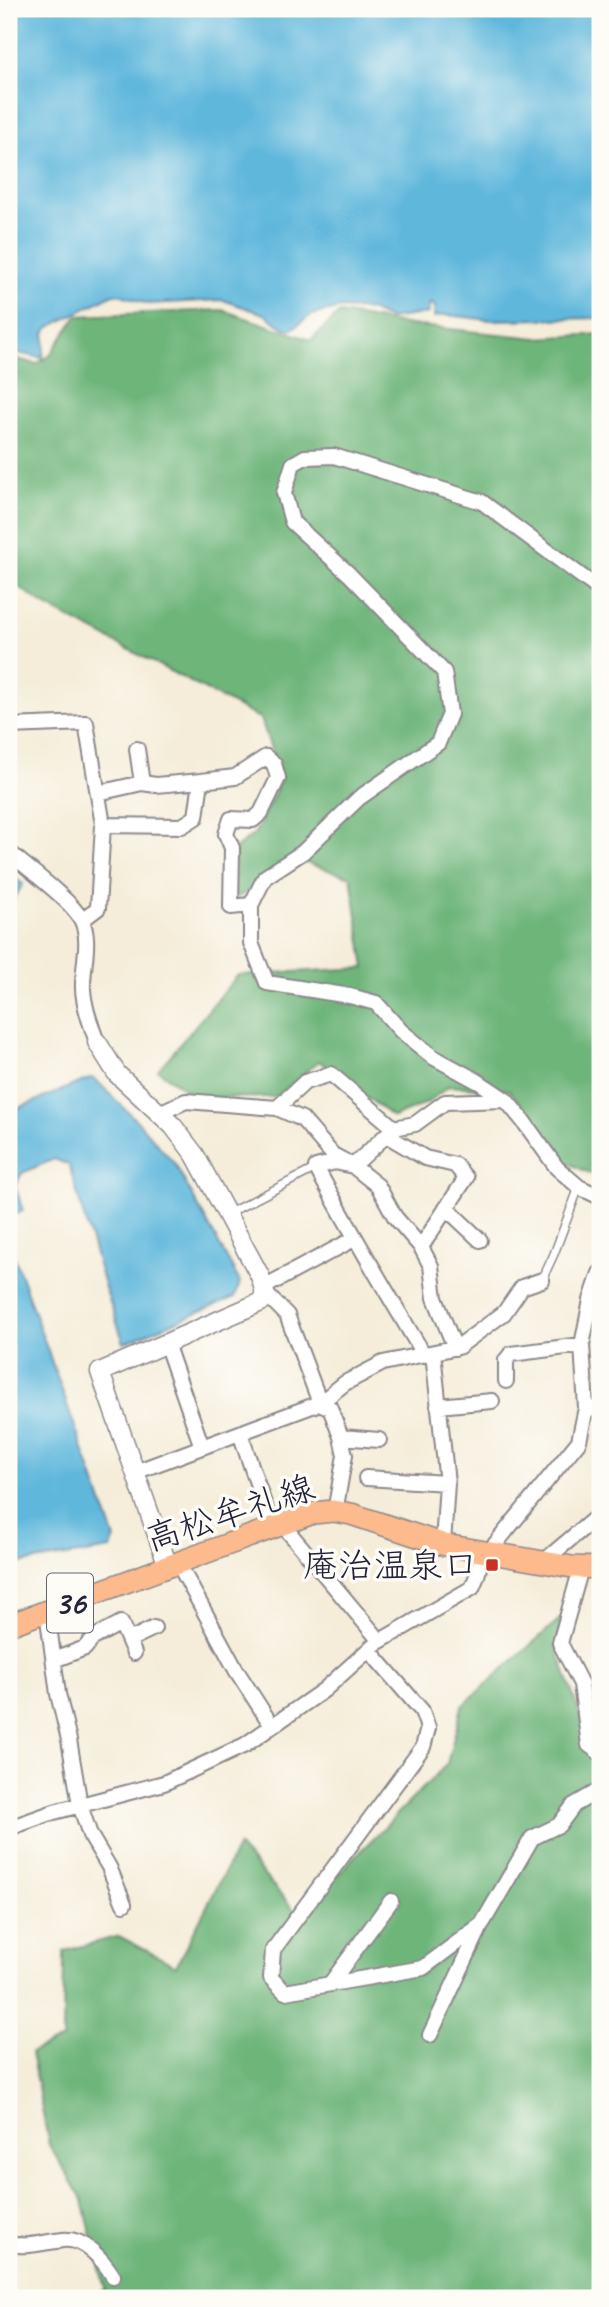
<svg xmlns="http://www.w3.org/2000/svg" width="609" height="2307" font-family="Caveat,'Klee One',sans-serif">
  <rect width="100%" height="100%" fill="#fdfcf7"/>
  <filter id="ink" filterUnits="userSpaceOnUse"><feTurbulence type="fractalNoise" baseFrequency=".0143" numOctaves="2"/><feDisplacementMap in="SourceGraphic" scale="14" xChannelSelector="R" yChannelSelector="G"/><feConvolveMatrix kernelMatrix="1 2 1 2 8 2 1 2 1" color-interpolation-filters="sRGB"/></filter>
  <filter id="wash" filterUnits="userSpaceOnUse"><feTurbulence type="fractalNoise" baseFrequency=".00686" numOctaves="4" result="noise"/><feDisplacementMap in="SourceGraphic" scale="28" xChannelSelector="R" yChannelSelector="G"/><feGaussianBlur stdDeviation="1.57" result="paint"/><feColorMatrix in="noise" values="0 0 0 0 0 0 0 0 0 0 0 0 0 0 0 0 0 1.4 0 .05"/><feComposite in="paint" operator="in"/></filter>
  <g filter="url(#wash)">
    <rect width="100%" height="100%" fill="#f5edd9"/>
    <path fill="#6eb57a" stroke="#486c5a" stroke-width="2" d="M222 310 311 340 340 313 410 325 537 338 600 334V1178L566 1162 556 1146 509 1090 449 1086 427 1103 393 1117 319 1061 276 1097 197 1098 158 1070 238 975 365 968 351 877 303 862 234 899 235 849 255 833 281 779 261 719 46 606 9 580V381L17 359 37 364 50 355 77 316Z
      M563 1616 556 1646 587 1735 600 1734V2298H90L105 2289 83 2201 49 2145 31 2052 63 2039 64 1951 119 1936 176 1966 238 1846 298 1914 447 1764 462 1706Z"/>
    <path fill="#5fb7dc" stroke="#406c8c" stroke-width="2" d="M9 9H600V318L490 320 447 315 434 317 435 306 430 303 428 313 389 319 370 310 341 308 311 315 291 330 284 328 264 314 223 300 148 304 119 294H113L48 328 45 334 43 358 18 353 11 356 9 362Z
      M9 874 23 884 9 906Z
      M91 1078 96 1080 138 1122 175 1164 240 1282 235 1297 124 1343 103 1282 69 1165 54 1159 22 1173 15 1186 23 1211 9 1217V1112Z
      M9 1242 115 1539 110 1549 9 1565Z"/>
  </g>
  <g filter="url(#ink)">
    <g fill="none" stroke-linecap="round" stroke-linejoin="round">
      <g stroke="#8c888a" stroke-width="10">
        <path id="service" d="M227 1214 316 1168
          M542 1280 554 1254 579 1187"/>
      </g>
      <g stroke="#8c888a" stroke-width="18">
        <path id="minor" d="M9 726 86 723 103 825 98 908 82 920
          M137 749 142 783
          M201 781 235 777 266 757 274 764 278 778 261 813 253 820 231 819 226 834 232 848 231 907 251 905V943L267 983 350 996 376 1003 401 1031 433 1057 479 1082 506 1100 524 1122 557 1168 579 1187 600 1197
          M98 793 142 783 156 785 201 781 196 817 182 826 103 825
          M9 852C27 868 71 900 81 919 92 940 82 966 83 989 84 1007 91 1025 97 1042
          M251 905 265 877 303 852 359 798 438 743 450 714 444 672 349 574 292 522 284 493 293 464 305 457 334 456 482 502 600 590
          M277 1108 302 1119 333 1155 353 1166 378 1186 395 1217 421 1247 431 1266 435 1298 455 1348
          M159 1113 186 1101 277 1108 305 1082 331 1074 394 1128 415 1124 445 1102 506 1100
          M394 1128 353 1166 335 1162 316 1167C350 1231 387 1293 424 1355
          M386 1135 425 1158 455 1165 466 1178 421 1247
          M446 1208 480 1240
          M264 1287 354 1239
          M265 1293 287 1315 320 1403 345 1383 383 1363 458 1347 504 1313 522 1287 542 1280
          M166 1343 202 1447
          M433 1353 447 1483 443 1544
          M506 1381V1360L511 1354 582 1345
          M438 1406 492 1401
          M586 1408 600 1410
          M240 1433 272 1527
          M135 1472 320 1403 330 1408 341 1437 379 1440
          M366 1478 447 1483
          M335 1512 345 1455 341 1437
          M282 1524 380 1641
          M488 1553 579 1441 586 1408 582 1345 591 1300 600 1273
          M543 1562 600 1514
          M178 1563 236 1670 272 1726
          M581 1568 560 1643 581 1684 589 1745 600 1753
          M47 1611 58 1694 69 1740 80 1805 90 1835 109 1867 124 1904
          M129 1640 154 1628
          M369 1650 422 1711 428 1728 423 1747 273 1950 271 1978 285 1992 423 1968 482 1924 532 1838 559 1825 574 1805 600 1790
          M54 1660 85 1648 93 1638 121 1623 134 1653
          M9 1828 54 1812 164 1783 245 1745 324 1690 375 1644 472 1588 477 1576 483 1552
          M330 1984 391 1901
          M430 2035 481 1926
          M9 2244C28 2248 43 2242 63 2240 85 2238 103 2260 113 2276"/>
      </g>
      <g stroke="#8c888a" stroke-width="21">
        <path id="tertiary" d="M97 1042 117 1074 173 1126 195 1155 260 1276 265 1293 261 1302 100 1372 168 1566"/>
      </g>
      <g stroke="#8c888a" stroke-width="24">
        <path id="primary" d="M9 1625 313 1513 333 1511 351 1514 445 1545 572 1567 600 1568"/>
      </g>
      <use href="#service" stroke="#fff" stroke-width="7"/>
      <use href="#minor" stroke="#fff" stroke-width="14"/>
      <use href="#tertiary" stroke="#fff" stroke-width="18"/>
      <use href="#primary" stroke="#fcba8d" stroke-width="21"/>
    </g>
  </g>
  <rect fill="#c8321e" stroke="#fdfcf7" stroke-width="2.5" x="485" y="1558" width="14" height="14" rx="3.5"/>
  <g text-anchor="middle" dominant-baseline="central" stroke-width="7" stroke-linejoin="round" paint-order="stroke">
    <rect fill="#fdfcf7" stroke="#646373" stroke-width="2" x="47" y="1573.5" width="46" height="59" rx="5"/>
    <g font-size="33" font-weight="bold" fill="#22223b">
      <text x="70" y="1603">36</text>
    </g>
    <g font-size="35" fill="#22223b" stroke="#fdfcf7">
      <text transform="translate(230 1513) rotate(-18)">高松牟礼線</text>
    </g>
    <g font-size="35" fill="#22223b" stroke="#fdfcf7" text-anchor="end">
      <text x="478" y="1565">庵治温泉口</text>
    </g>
  </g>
  <rect width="609" height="2307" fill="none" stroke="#fdfcf7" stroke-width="35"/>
</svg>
